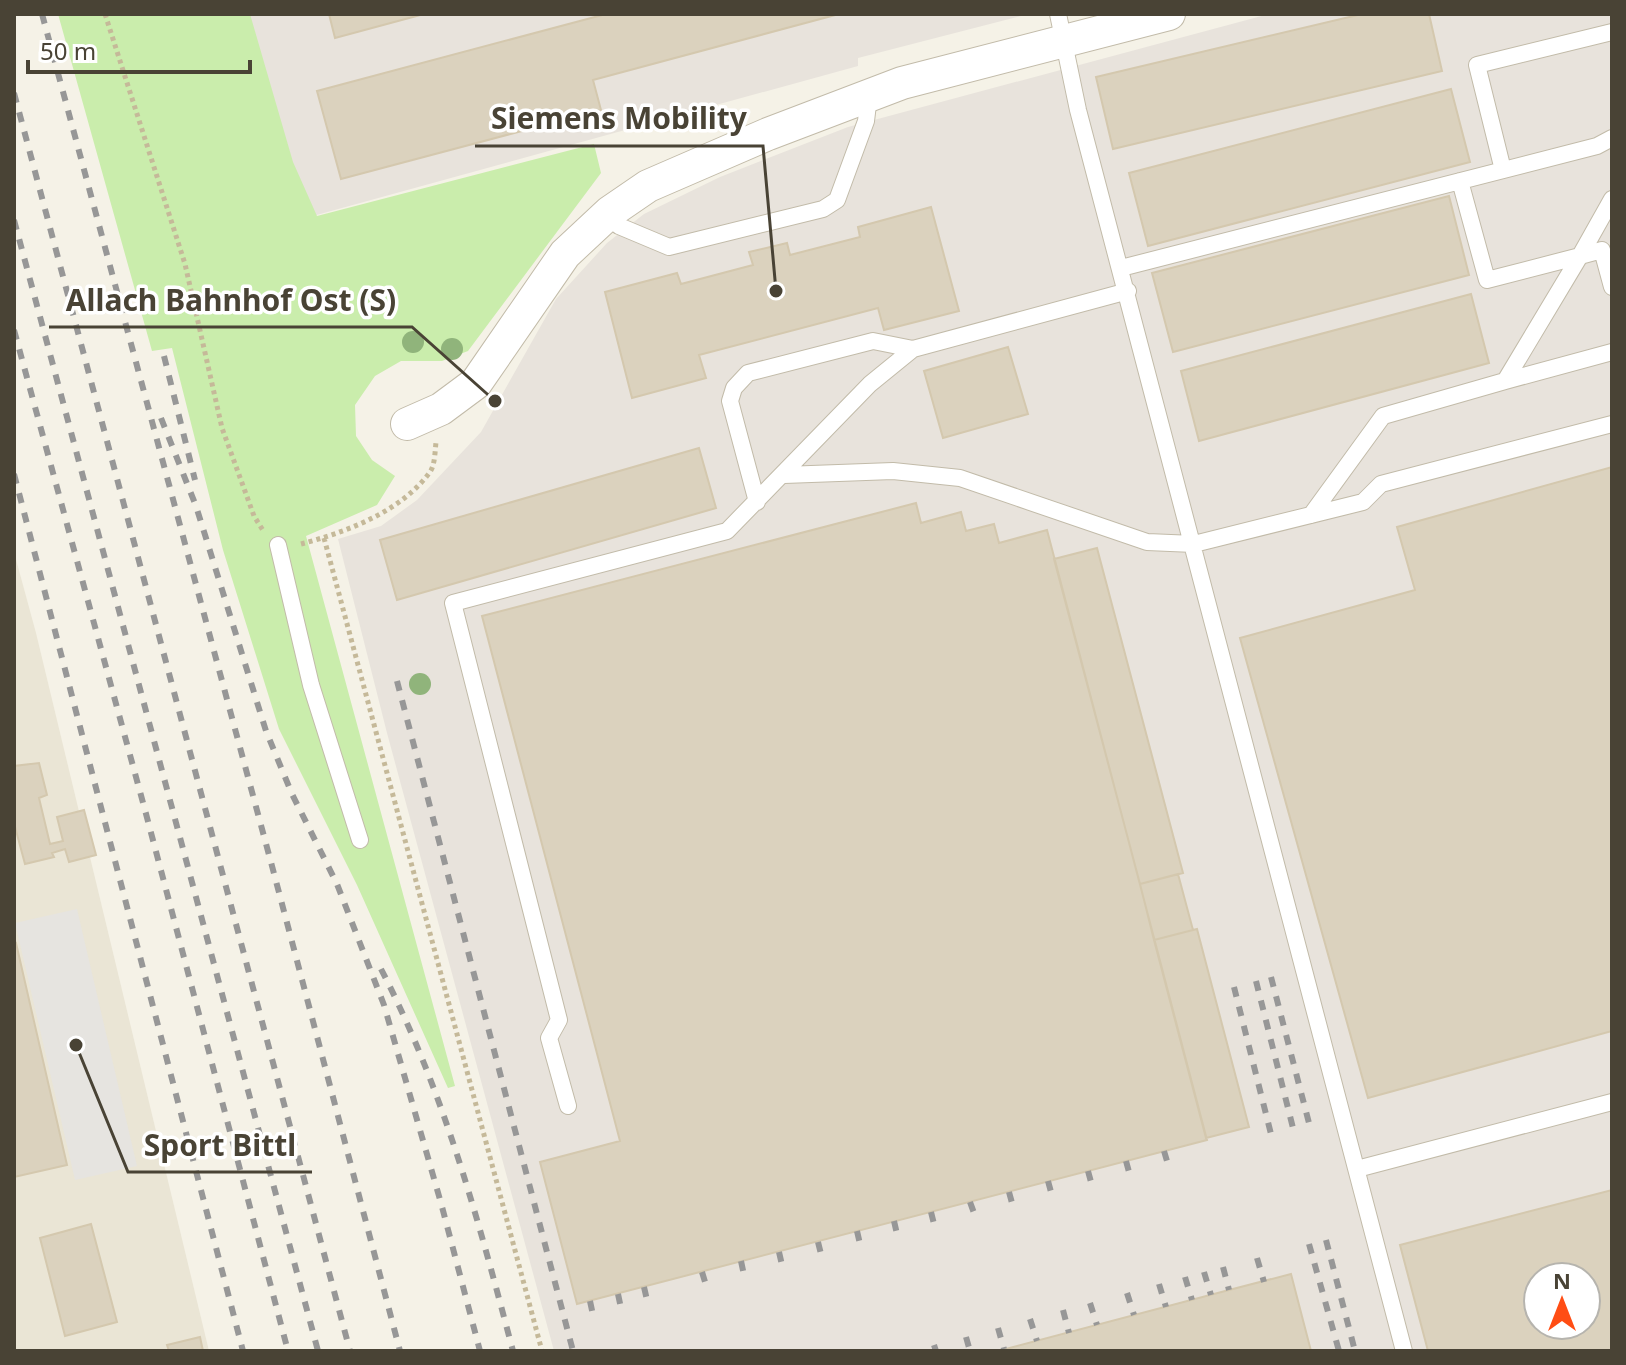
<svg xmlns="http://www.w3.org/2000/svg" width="1626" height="1365" font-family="'Noto Sans',sans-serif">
  <rect width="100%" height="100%" fill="#f5f2e7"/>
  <path fill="#eae5d5" d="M14 552 36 633 209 1351H14Z"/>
  <path fill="#e8e3dc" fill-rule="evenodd" d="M241 14H1029L858 58V66L302 219Z
    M1269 14H1612V1351H554L387 733 338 539 381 526 417 500 481 432 556 299 607 243 644 214 720 177 848 127ZM1538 1277H1586V1325H1538Z"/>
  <path fill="#caedac" d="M58 14H250L293 162 317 216 594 144 601 173 468 351 442 361H401L375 376 355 405 356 436 372 460 395 476 377 505 306 536 455 1086 448 1088 357 885 279 729 223 550 172 348 152 351Z"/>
  <path fill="#e6e4e0" d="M77 909 137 1166 75 1180 15 923Z"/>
  <path fill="#dbd2be" stroke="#d4c8ae" stroke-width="2" fill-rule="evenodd" d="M329 14H424L335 38Z
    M606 14H839L593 80 601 110 341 179 317 91Z
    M1362 14H1429L1442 71 1113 149 1096 77Z
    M1451 89 1470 162 1148 246 1129 173Z
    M1449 196 1469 275 1173 352 1152 273Z
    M931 207 959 311 884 330 878 308 699 355 706 378 632 398 605 292 677 273 681 284 753 265 749 252 787 243 790 255 860 237 858 227Z
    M1471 294 1489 363 1199 441 1181 371Z
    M1008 347 1028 414 943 438 924 371Z
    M699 448 716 508 397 600 380 540Z
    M1612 467V1031L1368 1098 1240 638 1415 590 1397 527Z
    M916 503 921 523 961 512 966 531 994 524 999 543 1047 530 1207 1140 577 1304 540 1162 620 1141 482 616Z
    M1097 548 1183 873 1140 884 1054 559Z
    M39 763 47 795 39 798 50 844 63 841 57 817 84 810 96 855 69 862 65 849 52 853 54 857 25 864 14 823V766Z
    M1178 874 1193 930 1154 940 1140 884Z
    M1197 929 1249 1127 1206 1138 1154 940Z
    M16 943 67 1165 14 1177V944Z
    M1612 1190V1351H1428L1400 1245ZM1538 1277H1586V1325H1538Z
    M91 1224 117 1322 65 1336 40 1238Z
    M1291 1274 1311 1351H998L1229 1290Z
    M200 1337 203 1351H169L167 1345Z"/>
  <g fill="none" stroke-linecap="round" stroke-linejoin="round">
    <g stroke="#c2bba9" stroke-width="18">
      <path id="service" d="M1058 14 1078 110 1404 1351
        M1503 170 1477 65 1612 32
        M1460 181 1487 280 1580 256
        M1612 199 1580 256 1602 250 1612 287
        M606 216 619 226 669 247 823 209 837 200 866 121 869 96
        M1121 268 1597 146 1612 138
        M1505 381 1612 352
        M784 475 893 471 960 478 1147 542 1194 544 1363 502 1381 484 1612 424
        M757 502 730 401 734 388 748 373 873 341 913 349
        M1311 515 1383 416 1505 381 1580 256
        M278 545 311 685 360 840
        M568 1106 549 1038 559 1020 453 603 727 531 870 384 913 349 1128 291
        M1357 1169 1612 1102"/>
    </g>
    <g stroke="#c2bba9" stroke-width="34">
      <path id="minor" d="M407 424 441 409 476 383 565 254 610 212 648 186 768 134 902 83 1169 14"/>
    </g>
    <path stroke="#c5b999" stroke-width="5" stroke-dasharray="4 4" stroke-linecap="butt" d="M105 14 185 264 222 428 254 516 264 532
      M324 538 542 1351
      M301 544C346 532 401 512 430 472 435 465 435 451 436 442"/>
    <use href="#service" stroke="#fff" stroke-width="16"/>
    <use href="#minor" stroke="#fff" stroke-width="32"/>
    <path stroke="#979797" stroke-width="6" stroke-dasharray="10 10" stroke-linecap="butt" d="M42 14 272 866 400 1351
      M14 93 350 1351
      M14 220 318 1351
      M14 330 145 810 288 1351
      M164 356 195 480
      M161 418 196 506 266 731 292 794 337 884 384 1005 441 1203 480 1351
      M14 474 243 1351
      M397 681 573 1351
      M381 969C444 1091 478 1219 513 1351
      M1271 977 1309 1123
      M1256 981 1293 1128
      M1234 987 1271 1134
      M1164 1151 1167 1161
      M1126 1161 1129 1172
      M1088 1171 1091 1182
      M1048 1181 1051 1192
      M1009 1192 1012 1203
      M970 1202 974 1213
      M931 1212 934 1224
      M894 1221 897 1234
      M857 1231 860 1244
      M1326 1240 1355 1351
      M818 1242 821 1254
      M1309 1244 1339 1351
      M779 1252 782 1265
      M1257 1258 1264 1282
      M741 1261 744 1275
      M1223 1267 1229 1290
      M702 1272 706 1285
      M1204 1272 1211 1295
      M1185 1277 1192 1300
      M1159 1284 1166 1307
      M644 1287 647 1300
      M1127 1293 1134 1315
      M618 1294 621 1308
      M590 1301 593 1315
      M1090 1303 1097 1325
      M1063 1310 1069 1333
      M1030 1319 1037 1341
      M998 1328 1004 1349
      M966 1337 970 1351
      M934 1345 936 1351"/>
  </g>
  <g fill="#90b47b">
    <circle cx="413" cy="342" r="11"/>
    <circle cx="452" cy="349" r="11"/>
    <circle cx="420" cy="684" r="11"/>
  </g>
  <path fill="none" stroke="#494335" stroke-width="3" d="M776 291L763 146H475M495 401L412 327H49M76 1045L128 1172H312"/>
  <g fill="#494335" stroke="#fff" stroke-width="3">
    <circle cx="776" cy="291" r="8"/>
    <circle cx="495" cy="401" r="8"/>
    <circle cx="76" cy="1045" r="8"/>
  </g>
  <g font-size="30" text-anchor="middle" font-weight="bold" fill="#494335" stroke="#fff" stroke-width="7" stroke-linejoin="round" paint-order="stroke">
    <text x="619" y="129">Siemens Mobility</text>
    <text x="231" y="311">Allach Bahnhof Ost (S)</text>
    <text x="220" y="1156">Sport Bittl</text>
  </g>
  <rect width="1626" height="1365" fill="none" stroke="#494335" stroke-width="32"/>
  <g transform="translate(1562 1301)"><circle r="38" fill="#ffffff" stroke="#b6b4ae" stroke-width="2"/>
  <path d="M0-6L14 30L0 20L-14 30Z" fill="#ff4d14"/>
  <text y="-12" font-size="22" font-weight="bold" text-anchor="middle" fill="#494335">N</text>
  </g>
  <path d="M28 60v12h222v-12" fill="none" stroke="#494335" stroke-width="4"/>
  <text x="40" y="60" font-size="24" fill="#494335" stroke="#ffffff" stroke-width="6" paint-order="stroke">50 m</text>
</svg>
